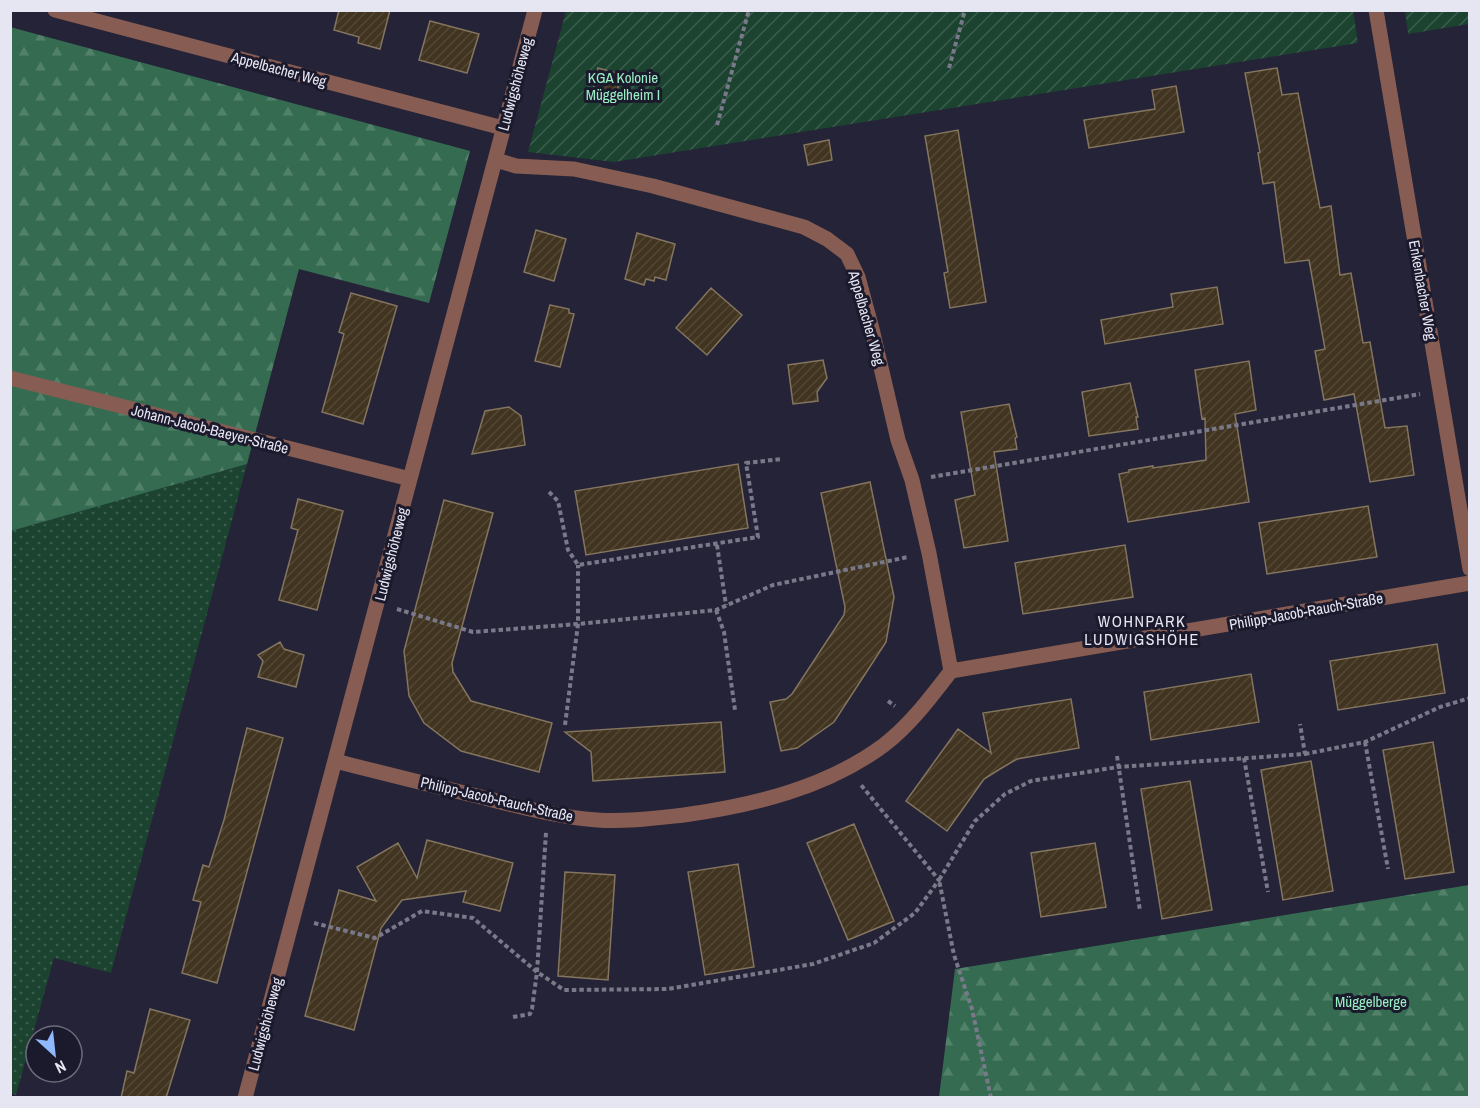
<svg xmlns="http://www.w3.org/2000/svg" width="1480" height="1108" font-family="'Archivo Narrow',sans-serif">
  <defs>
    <pattern id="grass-dots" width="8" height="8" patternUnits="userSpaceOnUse" patternTransform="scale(1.5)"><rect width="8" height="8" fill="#1b4330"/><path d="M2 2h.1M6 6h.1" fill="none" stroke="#3c5e4e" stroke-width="1.8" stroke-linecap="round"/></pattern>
    <pattern id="forest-firs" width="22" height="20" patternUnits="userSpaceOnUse" patternTransform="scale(1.5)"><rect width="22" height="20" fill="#356c51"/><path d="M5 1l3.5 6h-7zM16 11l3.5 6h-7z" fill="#52816a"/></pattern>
    <pattern id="garden-furrows" width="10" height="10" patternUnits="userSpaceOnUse" patternTransform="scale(1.5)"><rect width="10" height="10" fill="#1b4330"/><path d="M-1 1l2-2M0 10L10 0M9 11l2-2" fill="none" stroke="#3c5e4e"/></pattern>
    <pattern id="building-hatch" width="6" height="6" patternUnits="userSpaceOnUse" patternTransform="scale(1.5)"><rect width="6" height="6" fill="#413420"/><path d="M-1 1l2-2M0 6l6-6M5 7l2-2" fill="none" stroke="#534836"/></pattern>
  </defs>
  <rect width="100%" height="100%" fill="#242337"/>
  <path fill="url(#grass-dots)" d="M247 464 111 973 54 958 16 1095 11 1093V531Z"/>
  <path fill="url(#forest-firs)" d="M10 27 470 151 429 303 299 269 247 464 11 531Z
    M1469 885V1097H939L955 969Z"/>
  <path fill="url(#garden-furrows)" d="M1353 10 1358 43 614 162 528 152 566 11Z
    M1405 11H1469V24L1408 34Z"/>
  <path fill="url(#building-hatch)" stroke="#84755f" stroke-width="1.5" d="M339 10H390L380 49 358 43 359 37 334 30Z
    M430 21 479 34 467 73 419 60Z
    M598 68 621 74 615 100 592 94Z
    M1277 68 1282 95 1298 93 1320 208 1331 206 1340 275 1351 273 1363 343 1370 342 1385 428 1407 426 1414 475 1370 482 1354 394 1324 400 1315 351 1325 349 1309 260 1285 263 1274 182 1263 184 1258 153 1260 152 1245 73Z
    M1176 86 1184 132 1089 148 1084 120 1155 109 1152 90Z
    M958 130 986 302 950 308 944 273 948 272 925 136Z
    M829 140 832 160 808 165 804 145Z
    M536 230 566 239 554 281 524 272Z
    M637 233 675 244 666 280 655 277 654 281 646 279 644 285 625 279Z
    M1217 287 1223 324 1105 344 1101 320 1173 307 1171 294Z
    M711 288 742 315 707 355 676 328Z
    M351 293 397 306 363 424 322 412 344 334 339 332Z
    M550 305 569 309V313L574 314 560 367 535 361Z
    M823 360 827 378 817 392 818 401 793 404 788 365Z
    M1249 361 1256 410 1235 414 1249 502 1128 522 1119 474 1129 472V470L1153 466V468L1206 460 1205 418 1202 419 1195 370Z
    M1130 383 1138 417H1136L1138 429 1089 436 1082 392Z
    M1009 404 1017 437 1015 438 1017 449 994 452 1008 541 964 548 955 500 975 495 961 412Z
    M509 407 521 416 525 445 472 454 485 411Z
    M738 464 748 528 586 555 575 491Z
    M870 482 894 597 886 642 834 722 797 748 781 751 770 702 786 699 792 694 844 615 845 607 821 493Z
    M298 499 343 511 317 610 279 600 298 530 291 528Z
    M444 500 493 513 452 663 453 672 471 701 552 723 539 772 461 751 424 723 409 696 404 651Z
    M1368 506 1377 557 1267 574 1259 523Z
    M1125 545 1133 597 1023 614 1015 563Z
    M280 642 284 649 304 655 296 687 258 677 263 661 258 655Z
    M1437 644 1445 693 1338 710 1330 661Z
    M1251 674 1259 722 1151 740 1144 692Z
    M1071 699 1079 748 1017 759 1000 769 984 779 947 831 906 801 958 729 991 753 983 713Z
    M721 722 725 772 593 781 591 752 565 732Z
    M247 728 283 738 217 983 182 973 201 902 193 900 203 865 209 867 224 820Z
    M1433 742 1454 872 1405 879 1383 750Z
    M1311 761 1333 891 1283 900 1261 770Z
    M1190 781 1212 910 1162 919 1141 789Z
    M854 824 894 921 848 940 807 843Z
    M427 840 513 863 500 911 463 902 466 891 402 900 381 928 354 1030 305 1016 339 890 376 901 357 867 398 843 417 878Z
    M1095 843 1106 907 1041 917 1031 853Z
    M738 864 754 967 705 975 688 872Z
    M565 872 615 875 608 980 558 976Z
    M150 1009 190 1020 166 1098H121L127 1071 134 1073Z"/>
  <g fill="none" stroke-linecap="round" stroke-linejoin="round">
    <path stroke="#79798a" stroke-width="4" stroke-dasharray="4.5 3" stroke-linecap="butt" d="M949 68 965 10
      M717 125 749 10
      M931 477 1420 394
      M549 492 558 501 568 550 578 565 758 537 746 463 782 459
      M717 545 726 605
      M397 609 473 632 578 624 716 610 773 585 908 557
      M716 610 724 632 735 710
      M888 701 895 706
      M565 725 578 624V565
      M1365 742 1388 869
      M1305 754 1365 742 1440 707 1470 698
      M1117 756 1140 911
      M1244 758 1268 892
      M314 923 375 938 422 911 473 918 537 972 564 990 668 989 813 964 874 943 915 913 939 880 861 785
      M513 1017 530 1014 532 1009 537 972 546 832
      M991 1098 972 1009 954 955 939 880 975 821 1005 794 1031 781 1118 767 1305 754 1300 724"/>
    <path stroke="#875c52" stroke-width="15" d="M55 10 503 128
      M1376 10 1470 569
      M496 160 516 166 574 169 653 186 804 227 827 239 847 254 858 277 872 329 898 440 912 480 929 553 951 671
      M10 378 410 479
      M335 761C383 773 430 785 477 796 517 806 556 817 597 820 626 822 656 818 684 815 754 805 826 788 884 745 910 725 931 697 951 671L1470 583
      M245 1098 535 10"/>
  </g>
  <g text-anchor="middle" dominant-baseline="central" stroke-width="6" stroke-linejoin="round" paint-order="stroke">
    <g font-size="15" fill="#e6e6f3" stroke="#1b1a2d">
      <text transform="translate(279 69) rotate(15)">Appelbacher Weg</text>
      <text transform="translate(515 84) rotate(-75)">Ludwigshöheweg</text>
      <text transform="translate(1423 290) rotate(80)">Enkenbacher Weg</text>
      <text transform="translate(867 318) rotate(74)">Appelbacher Weg</text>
      <text transform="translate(210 429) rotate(14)">Johann-Jacob-Baeyer-Straße</text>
      <text transform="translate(391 554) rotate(-76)">Ludwigshöheweg</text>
      <text transform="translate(1306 611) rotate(-10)">Philipp-Jacob-Rauch-Straße</text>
      <text transform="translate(497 799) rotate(13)">Philipp-Jacob-Rauch-Straße</text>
      <text transform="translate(265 1024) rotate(-75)">Ludwigshöheweg</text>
    </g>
    <g font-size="15" fill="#99eec2" stroke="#1b1a2d">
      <text x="623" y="77">KGA Kolonie<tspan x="623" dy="17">Müggelheim I</tspan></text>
      <text x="1371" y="1001">Müggelberge</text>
    </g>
    <g font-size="16" letter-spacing="1.5" fill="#e6e6f3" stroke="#1b1a2d">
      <text x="1142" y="621">WOHNPARK<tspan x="1142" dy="18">LUDWIGSHÖHE</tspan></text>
    </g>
  </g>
  <rect width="1480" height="1108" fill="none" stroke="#e6e6f3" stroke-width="24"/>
  <g transform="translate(54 1054) rotate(153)"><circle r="28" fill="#1b1a2d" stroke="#6c6c7c" stroke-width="1.5"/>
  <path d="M0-4.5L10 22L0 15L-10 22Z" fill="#8eb9fc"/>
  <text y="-9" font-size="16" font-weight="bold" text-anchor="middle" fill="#e6e6f3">N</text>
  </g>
</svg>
